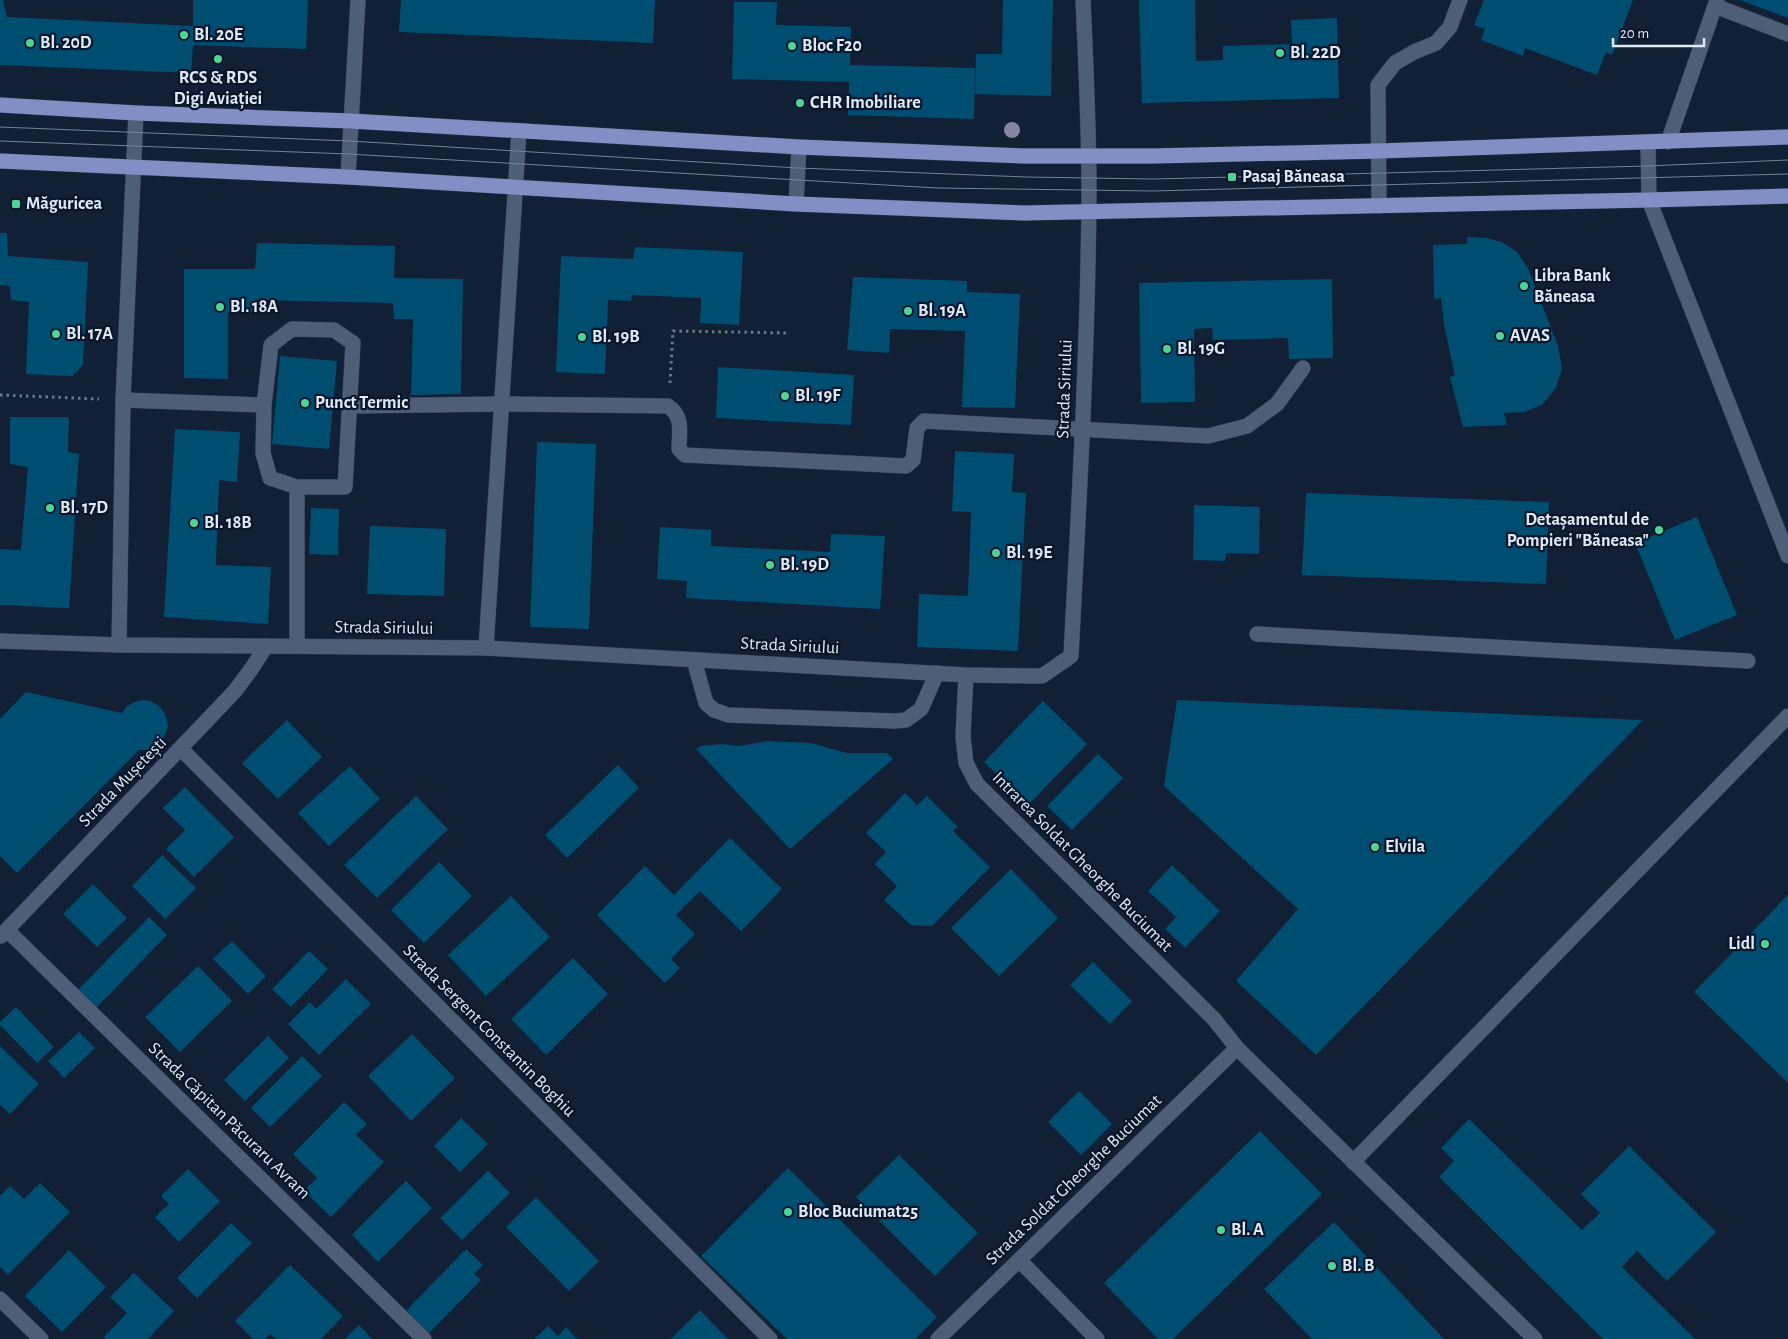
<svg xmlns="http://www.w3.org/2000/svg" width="1788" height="1339" font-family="'Alegreya Sans',sans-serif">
  <rect width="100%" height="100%" fill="#112034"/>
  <path fill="#004d72" d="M0 0H3L7 17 193 26V0H308L306 49 193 45 191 73 0 65Z
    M401 0H655L653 43 399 32Z
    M1003 0H1053L1051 96 975 94 976 54H1002Z
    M1139 0H1195L1196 61 1223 60V46L1292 44 1291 20 1337 18 1339 98 1142 103Z
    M1484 0H1633L1612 55 1606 52 1597 75 1525 48 1523 56 1481 40 1485 29 1474 25Z
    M1740 0H1788V18Z
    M734 2H777L776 25 851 27 850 65 975 68 974 119 848 115 849 82 732 79Z
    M0 233H7L8 256 88 262 83 365 73 376 26 374 29 302 11 300 10 286 0 285Z
    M1467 237 1487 238 1502 242 1517 252 1528 268 1558 346 1562 368 1556 388 1542 405 1524 412 1504 413 1507 425 1463 427 1450 377 1455 375 1444 325 1441 298 1434 299 1433 245 1467 244Z
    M257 243 395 246 394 278 463 279 461 394 411 395 413 319H394L393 303 257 300 256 312H228V379L184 378V269H255Z
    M635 247 743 252 739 325 700 323 701 298 632 295 631 301 608 300 605 374 556 372 561 256 633 259Z
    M853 277 967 281V292L1020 294 1015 408 962 407 965 331 890 329 889 353 847 350Z
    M1332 279 1333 358 1289 359 1288 338 1213 340 1212 328 1194 329 1195 402 1141 403 1139 283Z
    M280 356 337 361 329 449 272 444Z
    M718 367 854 375 851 425 716 418Z
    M10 417H69L68 452 79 454 69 608 0 605V549L21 550 28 467 10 464Z
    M175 429 240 432 237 482 219 480 216 565 271 567 268 624 164 617Z
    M537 442 596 444 589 629 530 627Z
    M955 451 1014 454 1012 492 1026 493 1018 651 917 647 919 594 968 596 971 512 952 511Z
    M1306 493 1549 502 1546 584 1302 575Z
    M1194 505 1260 507 1259 554 1226 553 1225 561 1193 560Z
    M311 508 339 509 338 555 309 554Z
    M1697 517 1737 615 1675 640 1635 543Z
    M370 526 446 529 444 596 367 594Z
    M660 527 711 530V546L830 552 831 534 885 536 880 609 686 598 687 581 657 579Z
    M26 692 122 713 127 706 135 702 143 700 150 701 158 705 164 712 167 720 168 728 162 741 155 747 147 750H139L17 873 0 856V719Z
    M1177 700 1643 720 1316 1055 1236 981 1298 909 1164 786Z
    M1043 701 1087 744 1028 805 984 762Z
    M287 720 322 757 278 799 242 763Z
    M767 741 811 743 847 753H887L893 759 790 849 696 749 701 746 722 744 740 746Z
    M1098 754 1123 778 1072 830 1047 806Z
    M618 765 639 788 567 858 545 835Z
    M350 766 380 799 329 846 298 813Z
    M185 787 234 837 194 877 166 849 185 830 163 808Z
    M905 793 917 805 927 796 958 827 953 831 990 867 932 926 911 925 884 900 897 886 875 864 886 852 866 833Z
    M416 796 448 829 377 898 344 865Z
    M730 838 782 889 741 931 700 891 676 915 695 934 671 959 680 968 665 983 597 915 645 866 674 895Z
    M162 855 196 888 165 919 132 886Z
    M439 862 472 896 424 943 391 910Z
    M1172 865 1220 911 1185 948 1165 929 1176 917 1148 891Z
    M1011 869 1058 918 999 976 951 928Z
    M93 884 127 918 97 947 63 914Z
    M1788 895V1083L1694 992Z
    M511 896 550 937 486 996 448 955Z
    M149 917 167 935 96 1008 78 990Z
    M232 941 266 976 248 994 213 959Z
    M309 951 328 969 291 1007 272 989Z
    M573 958 608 994 546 1055 511 1019Z
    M1093 962 1132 1001 1110 1024 1070 985Z
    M198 966 232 1001 180 1052 145 1017Z
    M346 979 371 1004 319 1055 288 1024 310 1002 316 1009Z
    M16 1007 54 1047 37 1063 0 1025V1022Z
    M79 1032 95 1048 64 1078 48 1061Z
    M412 1034 455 1078 411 1121 368 1076Z
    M268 1036 289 1058 245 1101 224 1080Z
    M0 1046 39 1084 10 1114 0 1105Z
    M302 1056 322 1076 270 1127 251 1108Z
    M1079 1091 1112 1124 1081 1155 1048 1122Z
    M344 1102 367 1124 356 1135 384 1162 331 1217 304 1191 317 1178 293 1154Z
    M461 1118 488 1144 460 1172 434 1146Z
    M1469 1119 1582 1230 1600 1213 1581 1194 1629 1146 1716 1232 1667 1281 1637 1251 1622 1267 1695 1339H1603L1439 1177 1454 1161 1441 1148Z
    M1260 1131 1322 1194 1173 1339H1158L1104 1283Z
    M899 1155 978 1233 935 1276 856 1197Z
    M788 1168 937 1317 915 1339H787L701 1256Z
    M188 1169 220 1201 179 1242 155 1217 169 1204 161 1196Z
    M488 1171 510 1193 462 1240 440 1218Z
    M406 1181 432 1208 378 1262 352 1235Z
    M40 1183 70 1212 8 1275 0 1267V1196L10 1186 24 1199Z
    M536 1197 599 1261 569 1291 506 1227Z
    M1334 1222 1353 1242 1444 1339H1312L1264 1289Z
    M231 1223 252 1243 197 1298 177 1278Z
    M466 1249 483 1265 474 1274 481 1280 429 1333 406 1311Z
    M69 1250 106 1287 62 1332 25 1296Z
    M290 1265 343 1316 321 1339H276L270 1334 265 1339H253L235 1321Z
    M134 1273 174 1311 148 1339H106L104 1337 127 1313 110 1297Z
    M700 1310 728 1339H671Z
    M359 1325 372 1339H345Z
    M548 1326 558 1336 566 1327 577 1339H534Z"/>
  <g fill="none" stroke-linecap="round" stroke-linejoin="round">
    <g stroke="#323a4c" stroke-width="16">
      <path id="lane" d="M1715 6 1788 34
        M1648 142 1649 200 1788 556
        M1668 142 1717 0
        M348 177 358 0
        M796 204 799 147
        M1379 206 1378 85 1395 63 1414 52 1436 43 1450 27 1460 0
        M123 400 264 405
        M350 406 502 404 668 406C684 417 679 432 679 449L685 455 906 466 913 460 917 428 924 421 1208 436 1247 426 1277 404 1303 368
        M297 487 270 478 263 453 264 405 271 345 292 329 334 330 353 343 345 487H297V646
        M1257 634 1748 661
        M694 660 706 703 714 710 728 715 895 721 906 720 921 709 937 673
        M1353 1162 1788 716
        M1019 1260 1097 1339"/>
    </g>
    <g stroke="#323a4c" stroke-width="16">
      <path id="street" d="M0 641 119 645 486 648 966 675 1042 676 1071 656C1079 502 1088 347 1089 193 1089 129 1086 64 1083 0
        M119 645 123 400 136 113
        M486 648 519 131
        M966 675 963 736 966 763 977 784 1214 1019 1237 1048 1535 1339
        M181 749 770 1339
        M7 930 424 1339
        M1 936 235 691 252 668 266 646
        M0 1299 41 1339
        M938 1339 1237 1048"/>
    </g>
    <g stroke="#323a4c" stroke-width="16">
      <path id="primary" d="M0 105 136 113 351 121 799 147 1025 156H1153L1379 151 1788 137
        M0 161 348 177 796 204 1024 213 1649 200 1788 196"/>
    </g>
    <path stroke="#6b788a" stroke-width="3" stroke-dasharray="2.5 4" stroke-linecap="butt" d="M670 383 673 331 790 333
      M0 395 99 399"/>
    <use href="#lane" stroke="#4e5e77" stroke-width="15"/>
    <use href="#street" stroke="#4e5e77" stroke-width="15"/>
    <use href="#primary" stroke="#828fc6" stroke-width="15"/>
    <path stroke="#768294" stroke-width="1" d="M0 127 350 141 798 168 1026 177 1153 179 1232 177 1647 166 1788 160
      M0 141 349 154 937 188 1153 191 1788 174"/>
  </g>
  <circle fill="#8385a1" cx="1012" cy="130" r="8"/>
  <g fill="#51d398" stroke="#08162a" stroke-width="2">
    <circle cx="184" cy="35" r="5"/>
    <circle cx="30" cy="43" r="5"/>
    <circle cx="792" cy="46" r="5"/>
    <circle cx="1280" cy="53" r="5"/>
    <circle cx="218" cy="59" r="5"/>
    <circle cx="800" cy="103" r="5"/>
    <rect x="1227" y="172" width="10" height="10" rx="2.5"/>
    <rect x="11" y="199" width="10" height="10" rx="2.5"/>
    <circle cx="1524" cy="286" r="5"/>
    <circle cx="220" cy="307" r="5"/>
    <circle cx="908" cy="311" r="5"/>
    <circle cx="56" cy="334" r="5"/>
    <circle cx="1500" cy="336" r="5"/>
    <circle cx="582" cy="337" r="5"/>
    <circle cx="1167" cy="349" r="5"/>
    <circle cx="785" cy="396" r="5"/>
    <circle cx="305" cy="403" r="5"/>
    <circle cx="50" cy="508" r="5"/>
    <circle cx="194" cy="523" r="5"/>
    <circle cx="1659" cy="530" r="5"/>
    <circle cx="996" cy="553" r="5"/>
    <circle cx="770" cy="565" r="5"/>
    <circle cx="1375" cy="847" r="5"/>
    <circle cx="1765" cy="944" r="5"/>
    <circle cx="788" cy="1212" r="5"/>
    <circle cx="1221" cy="1230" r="5"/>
    <circle cx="1332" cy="1266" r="5"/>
  </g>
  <g text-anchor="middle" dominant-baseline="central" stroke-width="4.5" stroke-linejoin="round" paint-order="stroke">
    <g font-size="18" font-weight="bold" fill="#dfe9f8" stroke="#08162a" text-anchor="start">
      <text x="194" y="35">Bl. 20E</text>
      <text x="40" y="43">Bl. 20D</text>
      <text x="802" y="46">Bloc F20</text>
      <text x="1290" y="53">Bl. 22D</text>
      <text x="218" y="78" text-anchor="middle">RCS &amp; RDS<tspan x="218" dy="21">Digi Aviației</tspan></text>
      <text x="810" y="103">CHR Imobiliare</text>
      <text x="1242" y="177">Pasaj Băneasa</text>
      <text x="26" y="204">Măguricea</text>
      <text x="1534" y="276">Libra Bank<tspan x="1534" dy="21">Băneasa</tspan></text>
      <text x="230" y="307">Bl. 18A</text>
      <text x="918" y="311">Bl. 19A</text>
      <text x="66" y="334">Bl. 17A</text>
      <text x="1510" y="336">AVAS</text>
      <text x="592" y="337">Bl. 19B</text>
      <text x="1177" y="349">Bl. 19G</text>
      <text x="795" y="396">Bl. 19F</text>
      <text x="315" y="403">Punct Termic</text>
      <text x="60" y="508">Bl. 17D</text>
      <text x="1649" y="520" text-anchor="end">Detașamentul de<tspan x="1649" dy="21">Pompieri "Băneasa"</tspan></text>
      <text x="204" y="523">Bl. 18B</text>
      <text x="1006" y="553">Bl. 19E</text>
      <text x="780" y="565">Bl. 19D</text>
      <text x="1385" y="847">Elvila</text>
      <text x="1755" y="944" text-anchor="end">Lidl</text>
      <text x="798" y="1212">Bloc Buciumat25</text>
      <text x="1231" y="1230">Bl. A</text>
      <text x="1342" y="1266">Bl. B</text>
    </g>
    <g font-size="18" fill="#dfe9f8" stroke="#08162a">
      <text transform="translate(1065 389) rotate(-88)">Strada Siriului</text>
      <text transform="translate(384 628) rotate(1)">Strada Siriului</text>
      <text transform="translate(790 646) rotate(3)">Strada Siriului</text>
      <text transform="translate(123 782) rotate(-46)">Strada Mușetești</text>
      <text transform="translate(1082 862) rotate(45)">Intrarea Soldat Gheorghe Buciumat</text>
      <text transform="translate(489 1031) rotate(45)">Strada Sergent Constantin Boghiu</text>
      <text transform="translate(229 1121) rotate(44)">Strada Căpitan Păcuraru Avram</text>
      <text transform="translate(1074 1180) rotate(-44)">Strada Soldat Gheorghe Buciumat</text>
    </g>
  </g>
  <path d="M1613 38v8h91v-8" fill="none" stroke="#dfe9f8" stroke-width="2.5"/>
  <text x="1620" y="38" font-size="15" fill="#dfe9f8" stroke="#08162a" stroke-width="4" paint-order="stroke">20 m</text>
</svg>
